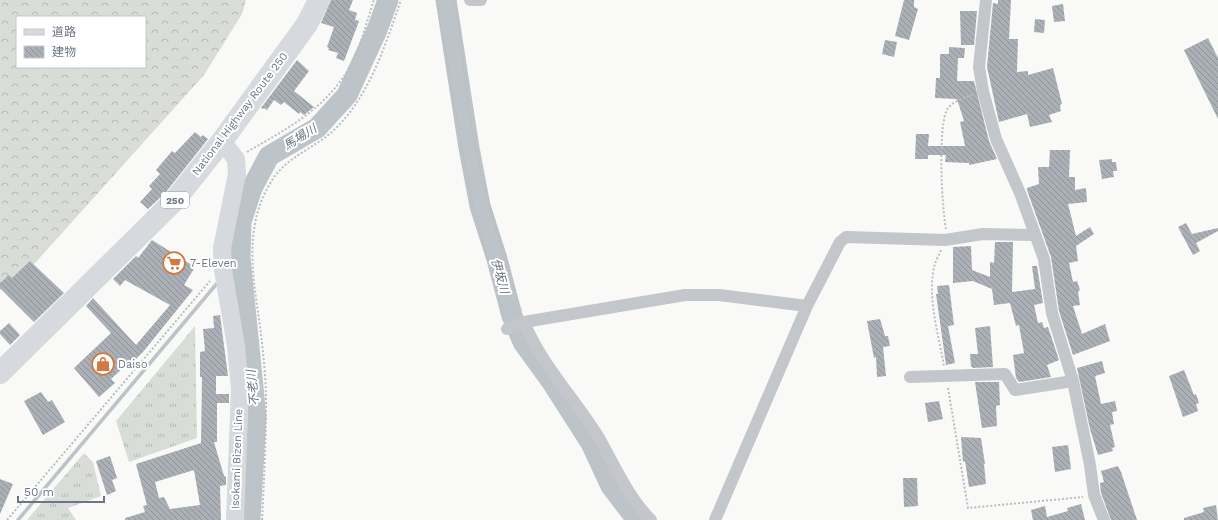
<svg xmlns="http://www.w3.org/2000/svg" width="1218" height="520" font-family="'Work Sans','Noto Sans JP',sans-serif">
  <defs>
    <pattern id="grass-tufts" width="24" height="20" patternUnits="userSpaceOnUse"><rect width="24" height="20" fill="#d8ded7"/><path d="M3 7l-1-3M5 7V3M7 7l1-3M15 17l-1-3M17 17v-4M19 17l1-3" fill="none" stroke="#b3b9b4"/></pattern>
    <pattern id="forest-crowns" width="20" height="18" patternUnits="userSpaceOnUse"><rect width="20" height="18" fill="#d8ded7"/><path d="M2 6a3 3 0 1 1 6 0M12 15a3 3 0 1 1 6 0" fill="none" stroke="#b3b9b4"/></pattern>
    <pattern id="building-back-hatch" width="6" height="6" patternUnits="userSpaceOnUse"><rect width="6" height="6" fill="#abb0b7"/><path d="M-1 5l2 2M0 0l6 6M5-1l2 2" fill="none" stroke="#8f949a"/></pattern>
  </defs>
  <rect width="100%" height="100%" fill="#f9f9f7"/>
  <path fill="url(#grass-tufts)" d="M195 326 197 438 129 462 116 421Z
    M84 453 93 462 101 496 68 508 76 520H27Z"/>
  <path fill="url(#forest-crowns)" fill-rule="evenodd" d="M0 0H246L242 14 204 75 36 262 0 290ZM17 17H145V67H17Z"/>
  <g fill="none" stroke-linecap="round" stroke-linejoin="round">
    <path stroke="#bdc4c9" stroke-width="3.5" d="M230 268 240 257
      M18 520 219 281"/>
    <path stroke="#bdc4c9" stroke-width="21" d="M446 0 469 148 480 206 497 259 512 316 523 342 552 382 591 443 611 486 637 520
      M250 520 256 417 240 257 241 222 252 188 269 156 317 128 347 95 377 30 388 0"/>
  </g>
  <path fill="url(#building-back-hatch)" fill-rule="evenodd" d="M331 0H353L349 10 357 13 355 20 359 21 344 61 336 58 338 53 328 50 329 48 327 47 334 27 321 23Z
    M904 0H914V7L918 9 909 40 895 36Z
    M998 0H1011L1009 39H1018L1017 72 1028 71V75L1053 68 1062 104 1060 105 1061 111 1049 115 1052 122 1030 127 1027 114 999 122 987 67 993 3 998 4Z
    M1063 4 1065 21 1054 22 1052 6Z
    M960 11H977L974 45H961Z
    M1035 19 1045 20 1044 33 1034 32Z
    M1208 38 1218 58V119L1184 50Z
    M885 40 897 42 894 57 882 54Z
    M949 47 965 48 964 58H958L957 81H974L989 141 997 159 969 165V163L945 162 946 155H928V159H915L916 134H929L928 146H965L960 122 964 121 957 99 935 98 936 78H940V54H949Z
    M297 60 309 71 294 91 314 107 304 115 300 112 299 114 284 102 281 105 274 100 267 110 264 108 263 109 261 108Z
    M195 132 201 137 203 135 208 139 166 192 148 209 140 202 152 189 149 186 160 174 156 170 172 151 175 153Z
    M1050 150H1070L1069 177H1075V190L1086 188 1087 202 1068 204 1076 236 1090 227 1094 234 1076 246 1078 261 1069 263 1073 282 1077 281 1080 290 1078 292 1080 305 1073 306 1082 334 1105 324 1110 341 1073 355 1059 311 1051 257 1027 190V188L1039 184 1038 167H1049Z
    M1112 159V162H1116L1117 171H1113L1114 177 1102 179 1099 160Z
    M1186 223 1192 234 1218 228V231L1196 243 1200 251 1193 255 1178 227Z
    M152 240 195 267 184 285 193 290 143 352 135 360 134 358 111 379 115 383 99 397 74 368 111 333 86 306 93 298 136 345 170 305 125 280 120 286 113 279 136 256 138 258Z
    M995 242H1013L1012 292 1035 289 1032 266H1037L1043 303 1034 305 1038 323 1042 322 1044 328 1048 327 1059 360 1047 365 1051 377 1019 382 1016 378 1013 355 1024 353 1019 325 1016 326 1010 303 994 305 992 289 973 281 953 283V247L971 246 972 270 990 277V262L994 263Z
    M30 261 64 293 34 322 0 288V283L9 275 12 278Z
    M949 285 954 325 948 326 955 363 946 365 936 294H938L937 286Z
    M220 315 228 376H216V394H229V403H217V442H214L224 476 226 477V485L220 486 221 520H125V518L145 512 143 506 147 505 136 464 201 443 202 377H200V352L205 351 203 329 214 328 213 316ZM194 470 200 505 170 509 164 497 159 498 155 482Z
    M880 319 885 336H888L890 346 883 347 886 376 877 377 876 357 874 358 867 321Z
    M9 323 20 335 10 345 0 334V331Z
    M990 326 993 367 973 368 971 366 970 354H978L975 328Z
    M1102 361 1105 373 1095 376 1101 404 1115 401 1117 411 1112 412 1114 424 1110 425 1115 447 1112 448 1113 451 1098 455 1090 429 1077 368Z
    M1184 370 1194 395 1196 394 1199 403 1196 404 1198 411 1183 417 1169 376Z
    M975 382H999L1000 405 996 406 997 426 982 428Z
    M41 392 48 402 52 400 65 422 43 435 24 401Z
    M939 401 943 419 928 422 925 403Z
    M961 437 981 438 985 464H984L986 484 969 487 965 461 963 462Z
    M1068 445 1071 469 1055 472 1052 447Z
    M110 456 117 478 112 480 116 491 107 495 96 461Z
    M1118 466 1121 472 1137 520H1111L1101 493 1100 483 1104 482 1101 471Z
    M903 478H917L918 506 904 507Z
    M0 479 13 484 0 514Z
    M1081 504 1085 520H1033L1031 510 1045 506 1047 517 1068 511 1067 508Z
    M1216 505 1218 520H1184V518L1204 512 1203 508Z"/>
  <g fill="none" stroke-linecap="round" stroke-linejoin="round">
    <path stroke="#bbbdc0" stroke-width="2" stroke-dasharray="2 2" stroke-linecap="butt" d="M437 0 464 163 474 211 505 318
      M454 0C464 50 465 101 476 150 488 204 504 258 521 311
      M247 152C290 127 329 107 353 61 362 42 367 20 374 0
      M946 229C942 209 937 123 948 108 954 101 964 98 972 95
      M941 250C939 255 936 260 935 264 926 294 939 336 944 366
      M948 388 968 508 1083 497
      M7 520 210 281
      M262 520C264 481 266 441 266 402 266 377 263 351 260 326 253 277 243 227 271 182 285 157 316 148 336 128 371 93 385 45 401 0"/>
    <path stroke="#c3c6ca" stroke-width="12" d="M470 0H481
      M986 0 979 67 983 91 996 139 1020 193 1044 259 1052 313 1073 381 1090 465 1094 495 1104 520
      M524 322C541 364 575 399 599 438 615 466 628 497 651 520
      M507 329 524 322 685 295H719L807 306
      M910 377 1005 374 1015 390 1073 381
      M715 520 807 306 840 242 846 237 945 240 983 234 1035 235"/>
    <path stroke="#d6d9dd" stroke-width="18" d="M222 141 236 159 237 174 222 248 223 270 236 346 240 389 235 520"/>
    <path stroke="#d6d9dd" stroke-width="22" d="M0 373 175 200 222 141 262 86 307 24 319 0"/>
  </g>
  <defs>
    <g id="supermarket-ring" transform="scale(1.15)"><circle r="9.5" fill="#fff" stroke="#d07941" stroke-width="1.5"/><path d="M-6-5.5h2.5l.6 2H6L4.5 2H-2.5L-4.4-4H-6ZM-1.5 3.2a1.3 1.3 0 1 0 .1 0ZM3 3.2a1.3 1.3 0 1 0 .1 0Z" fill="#d07941"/></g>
    <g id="shop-ring" transform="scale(1.15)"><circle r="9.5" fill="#fff" stroke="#d07941" stroke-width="1.5"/><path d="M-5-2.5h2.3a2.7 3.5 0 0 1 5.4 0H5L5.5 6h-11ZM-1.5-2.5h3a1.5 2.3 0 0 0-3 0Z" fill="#d07941"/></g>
  </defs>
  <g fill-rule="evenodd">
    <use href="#supermarket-ring" x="174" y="263"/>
    <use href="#shop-ring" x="103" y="364"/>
  </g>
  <g text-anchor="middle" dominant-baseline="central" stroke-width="4" stroke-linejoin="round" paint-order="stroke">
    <rect fill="#fff" stroke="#989faa" stroke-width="1" x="161" y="192" width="28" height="16" rx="3"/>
    <g font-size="10" font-weight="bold" fill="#6c7685">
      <text x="175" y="200">250</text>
    </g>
    <g font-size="11" fill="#6c7685" stroke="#fff">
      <text transform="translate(240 114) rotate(-53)">National Highway Route 250</text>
      <text transform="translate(237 459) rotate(-88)">Isokami Bizen Line</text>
    </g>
    <g font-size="11" fill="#6c7685" stroke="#fff" text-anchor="start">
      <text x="190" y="263">7-Eleven</text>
      <text x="118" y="364">Daiso</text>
    </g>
    <g font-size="12" font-style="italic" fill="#67757f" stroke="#fff">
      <text transform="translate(300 137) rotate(-32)">馬場川</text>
      <text transform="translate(500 276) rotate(74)">伊坂川</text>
      <text transform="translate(253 388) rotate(-96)">不老川</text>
    </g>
  </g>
  <rect x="16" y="16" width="130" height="52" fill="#ffffff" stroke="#c4c8ce"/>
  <rect x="24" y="29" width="20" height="6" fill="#d6d9dd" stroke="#c4c8ce"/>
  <text x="52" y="36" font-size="12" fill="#6c7685">道路</text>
  <rect x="24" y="46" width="20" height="12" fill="url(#building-back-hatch)" stroke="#c4c8ce"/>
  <text x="52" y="56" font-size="12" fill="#6c7685">建物</text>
  <path d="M18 496v6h86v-6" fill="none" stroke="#6c7685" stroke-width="2"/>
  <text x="24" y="496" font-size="12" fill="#6c7685" stroke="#ffffff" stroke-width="3" paint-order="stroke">50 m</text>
</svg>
